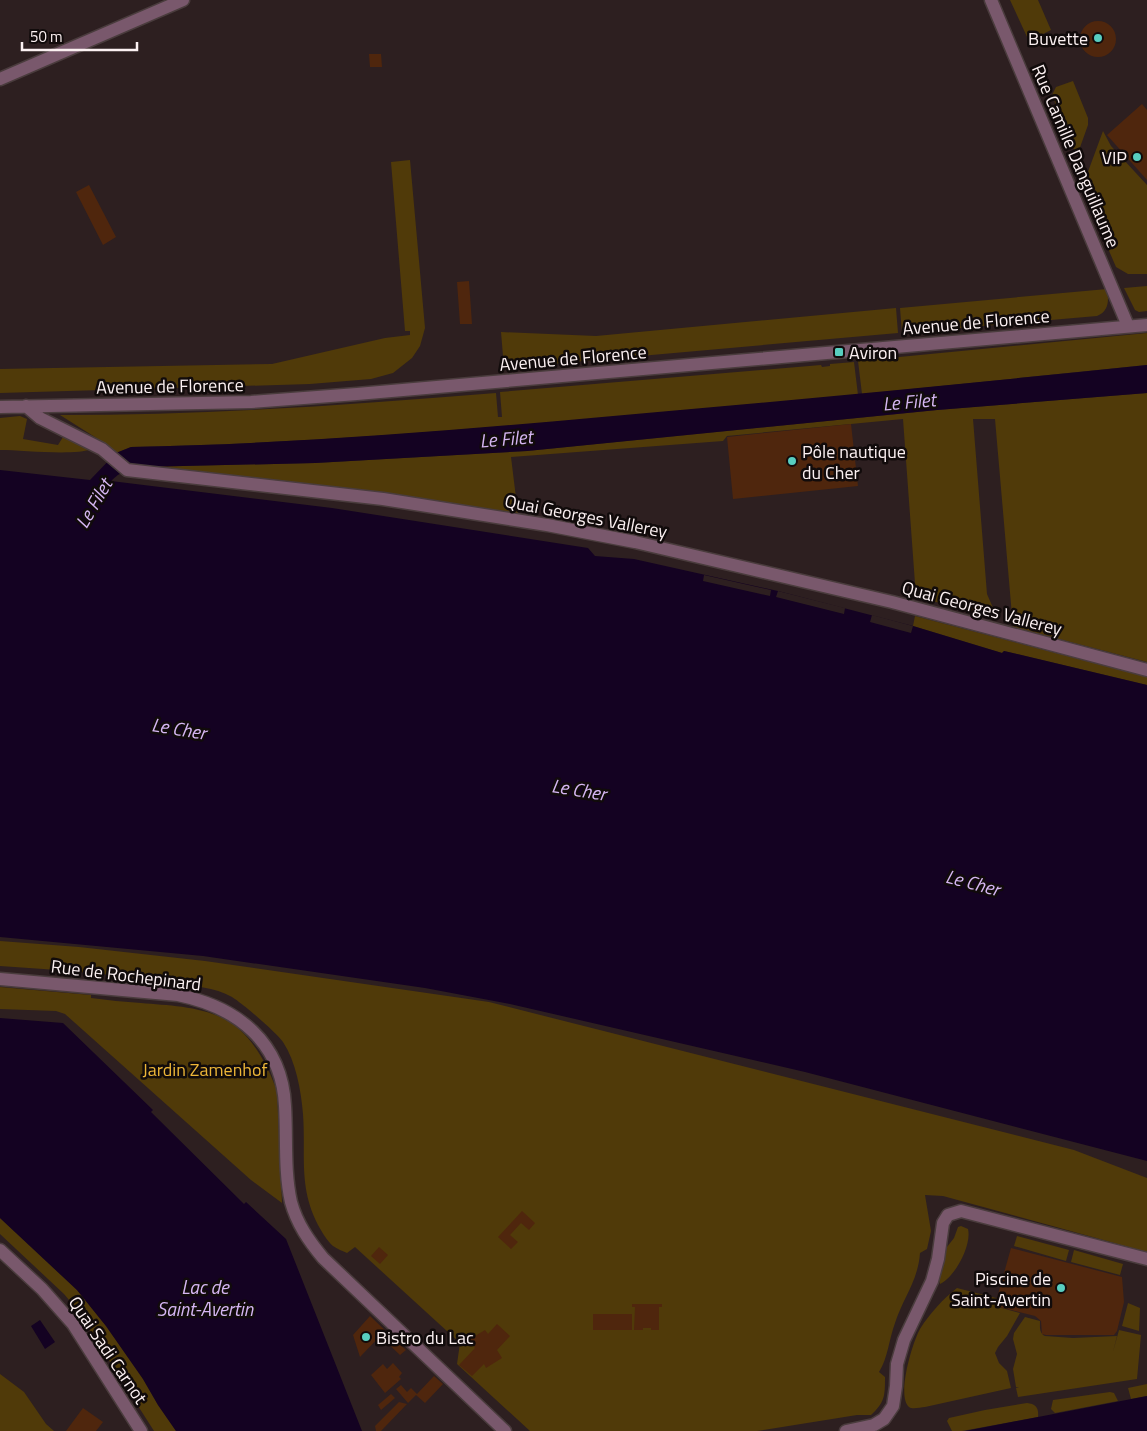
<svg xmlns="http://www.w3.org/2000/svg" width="1147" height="1431" font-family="'Titillium Web',sans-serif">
  <rect width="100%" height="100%" fill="#2d1f20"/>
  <path fill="#503a09" d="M1010 0H1038L1051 30 1033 39H1028Z
    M1073 81 1088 118V125L1078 153 1075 152 1052 95 1056 87Z
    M1103 131 1111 146 1147 185V274H1128L1116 267 1082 188Z
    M410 160 425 328 420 346 412 358 393 373 371 379 310 384 0 393V369L272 364 385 338 410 335V331H405L391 162Z
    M1147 286V311L1139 312 1135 310 1124 288Z
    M1107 289C1109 300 1109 311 1097 316L902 333 900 308Z
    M896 308 898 333 504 368 501 332 596 336Z
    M1147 333V365L862 394 858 361Z
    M854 362 858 395C616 416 374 442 131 447L116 453 98 439 60 415C206 415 351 405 496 393L498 417H502L500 392 821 365 822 367 830 366V364Z
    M1147 393V662L1013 627 995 419H973L987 594 997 617 916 597 903 419 727 436 723 441 511 457 518 514 308 484 140 467 315 463 527 451 937 410Z
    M20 416 27 419 23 439 58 445 63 437 92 449C74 456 22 450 0 450V418Z
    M915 616 1147 677V685L1004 651 1002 653 913 626Z
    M0 941 79 947 205 961 489 1002 1074 1150 1147 1178V1252L943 1196 925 1195 931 1231 927 1249 920 1253C918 1281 903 1298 895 1323 889 1339 888 1358 879 1372L885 1377C885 1396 885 1402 871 1415H857L757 1431H530L457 1364 460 1343 355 1247 347 1253C343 1251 337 1249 333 1246 327 1241 322 1232 318 1225 298 1186 306 1155 303 1114 301 1090 296 1062 283 1042 276 1032 243 1004 232 997 215 987 192 986 173 983 116 974 58 970 0 966Z
    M0 987 91 995V998C108 1000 124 1002 141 1003 173 1006 213 1006 239 1029 257 1045 269 1069 277 1091L282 1203 251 1180 65 1014 56 1011 0 1009Z
    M0 1218 77 1290 106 1326 143 1379 158 1405 176 1431H154L75 1307 64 1294 0 1234Z
    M961 1226 968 1229C972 1245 955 1277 940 1284L939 1279 947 1247 954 1238 958 1227Z
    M1017 1236 1069 1250 1066 1261 1014 1246Z
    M1074 1250 1123 1264 1120 1275 1071 1262Z
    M957 1288 1000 1299 998 1307 1020 1313 1007 1336 998 1347 995 1353 999 1363 1007 1371 1011 1388 925 1407C920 1407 913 1410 909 1407 896 1396 913 1341 920 1329 930 1313 943 1299 957 1288Z
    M1128 1303 1140 1308 1139 1331 1122 1326Z
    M1025 1317 1040 1321C1040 1327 1039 1333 1045 1336L1073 1338 1117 1336 1113 1352 1119 1330 1141 1335 1137 1379 1018 1397 1016 1388 1019 1387H1016L1013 1369 1017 1354 1013 1339 1014 1333Z
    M0 1374 24 1392 46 1424 54 1431H0Z
    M1147 1384V1396L1131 1399 1128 1388Z
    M1110 1392 1114 1393 1118 1401 1055 1413 1051 1409 1053 1400Z
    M1027 1403C1036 1404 1039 1408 1038 1417L962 1431H952L947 1421 949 1418 985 1410Z"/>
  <path fill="#140222" d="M1147 365V393L937 410 527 451 315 463 140 467C127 469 120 472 111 481L332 508 588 548 595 556 634 559 778 591 913 626 1002 653 1004 651 1147 685V1161L805 1072 510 1004 425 988 203 956 0 937V470L90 480 116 453 131 447C289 444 445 431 602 417 784 401 965 384 1147 365Z
    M0 1018 63 1023 153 1110 151 1112 244 1204 246 1202 286 1239 362 1431H176L158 1405 143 1379 106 1326 77 1290 0 1218Z
    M40 1320 55 1342 45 1349 31 1326Z
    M1147 1396V1431H963H965Z"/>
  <path fill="#2d1f20" d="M704 575 771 590 770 596 703 581Z
    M778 591 845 608 844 614 776 597Z
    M872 615 913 626 911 633 870 622Z"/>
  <path fill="#4f260d" d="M1080 39a18 18 0 1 1 36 0a18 18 0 1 1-36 0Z
    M369 54H381L382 67H370Z
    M1142 104 1147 110V180L1107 135Z
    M89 185 116 237 103 245 76 192Z
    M469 281 472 324H460L457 282Z
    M851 424 858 486 733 499 727 437Z
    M522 1211 535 1223 529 1230 521 1223 510 1235 518 1242 511 1249 498 1237Z
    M379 1247 388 1255 380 1264 371 1256Z
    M1011 1248 1122 1277 1124 1302 1117 1331 1114 1335H1046L1042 1334 1041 1321 1035 1316 999 1307 1001 1298H997Z
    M632 1304H662V1307H659V1330H651V1328H643V1330H634L635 1307H632Z
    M593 1314H632V1330H593Z
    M370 1316 406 1350 400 1355 380 1336 360 1357 353 1335Z
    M497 1324 510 1336 497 1350 502 1358 486 1368 484 1364 472 1376 459 1365 475 1348 470 1339 485 1330 488 1334Z
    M393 1363 402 1373 399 1377 401 1379 385 1393 371 1375 383 1364 387 1369Z
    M434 1376 443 1384 425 1403 416 1395 408 1403 396 1389 401 1385 407 1392 411 1388 417 1394Z
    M391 1394 395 1398 381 1410 378 1405Z
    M399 1402 407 1404 381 1431H376L375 1426Z
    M83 1408 103 1422 96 1431H66Z"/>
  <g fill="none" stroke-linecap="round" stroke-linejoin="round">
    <g stroke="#4a3c3d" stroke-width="15">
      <path id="minor" d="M991 0 1128 326
        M0 79 183 0
        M26 406 40 418 102 449 127 470 383 499 547 525 635 542 892 602 1147 670
        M0 407 251 402 357 394 1147 325
        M0 1250 42 1289 73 1324 141 1431
        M846 1431 874 1425 884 1419 893 1406 896 1386 897 1364 904 1340 932 1281 938 1259 943 1223 948 1215 961 1211 1147 1259"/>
    </g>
    <g stroke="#4a3c3d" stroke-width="15">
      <path id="tertiary" d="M0 979 178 995C237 1007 282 1042 285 1106 287 1137 284 1171 291 1202 297 1224 309 1241 323 1258L505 1431"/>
    </g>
    <use href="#minor" stroke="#79586c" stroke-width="12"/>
    <use href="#tertiary" stroke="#79586c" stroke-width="12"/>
  </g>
  <g fill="#58cec0" stroke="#110b0b" stroke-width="2">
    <circle cx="1098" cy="38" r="5"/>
    <circle cx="1137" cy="157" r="5"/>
    <rect x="834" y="347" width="10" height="10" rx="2.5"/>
    <circle cx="792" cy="461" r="5"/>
    <circle cx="1061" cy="1288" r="5"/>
    <circle cx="366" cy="1337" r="5"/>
  </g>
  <g text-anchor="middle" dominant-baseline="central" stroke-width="5" stroke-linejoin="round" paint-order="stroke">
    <g font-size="18" fill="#fcf1f2" stroke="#110b0b" text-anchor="end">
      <text x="1088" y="38">Buvette</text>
      <text x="1127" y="157">VIP</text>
      <text x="849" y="352" text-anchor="start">Aviron</text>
      <text x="802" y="451" text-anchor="start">Pôle nautique<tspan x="802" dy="21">du Cher</tspan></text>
      <text x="1051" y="1278">Piscine de<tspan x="1051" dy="21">Saint-Avertin</tspan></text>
      <text x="376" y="1337" text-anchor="start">Bistro du Lac</text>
    </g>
    <g font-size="18" fill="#fcf1f2" stroke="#110b0b">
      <text transform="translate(1076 156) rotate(67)">Rue Camille Danguillaume</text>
      <text transform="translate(976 322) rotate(-5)">Avenue de Florence</text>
      <text transform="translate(573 358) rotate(-5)">Avenue de Florence</text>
      <text transform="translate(170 386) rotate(-1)">Avenue de Florence</text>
      <text transform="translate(586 516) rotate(11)">Quai Georges Vallerey</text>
      <text transform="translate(982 608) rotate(15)">Quai Georges Vallerey</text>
      <text transform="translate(126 975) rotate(7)">Rue de Rochepinard</text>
      <text transform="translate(108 1350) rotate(56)">Quai Sadi Carnot</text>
    </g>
    <g font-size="18" fill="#edb638" stroke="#110b0b">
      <text x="205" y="1069">Jardin Zamenhof</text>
    </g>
    <g font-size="19" font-style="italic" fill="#d5b6f2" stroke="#110b0b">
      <text transform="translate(909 401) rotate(-5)">Le Filet</text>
      <text transform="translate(506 438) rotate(-5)">Le Filet</text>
      <text transform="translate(93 503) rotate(-60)">Le Filet</text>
      <text transform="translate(179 728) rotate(9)">Le Cher</text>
      <text transform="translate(579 789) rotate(9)">Le Cher</text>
      <text transform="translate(973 882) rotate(15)">Le Cher</text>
      <text x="205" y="1286">Lac de<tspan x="205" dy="22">Saint-Avertin</tspan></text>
    </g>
  </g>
  <path d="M22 42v8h115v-8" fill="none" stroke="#fcf1f2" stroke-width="2.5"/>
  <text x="30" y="42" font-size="15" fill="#fcf1f2" stroke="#110b0b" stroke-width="4" paint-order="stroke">50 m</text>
</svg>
